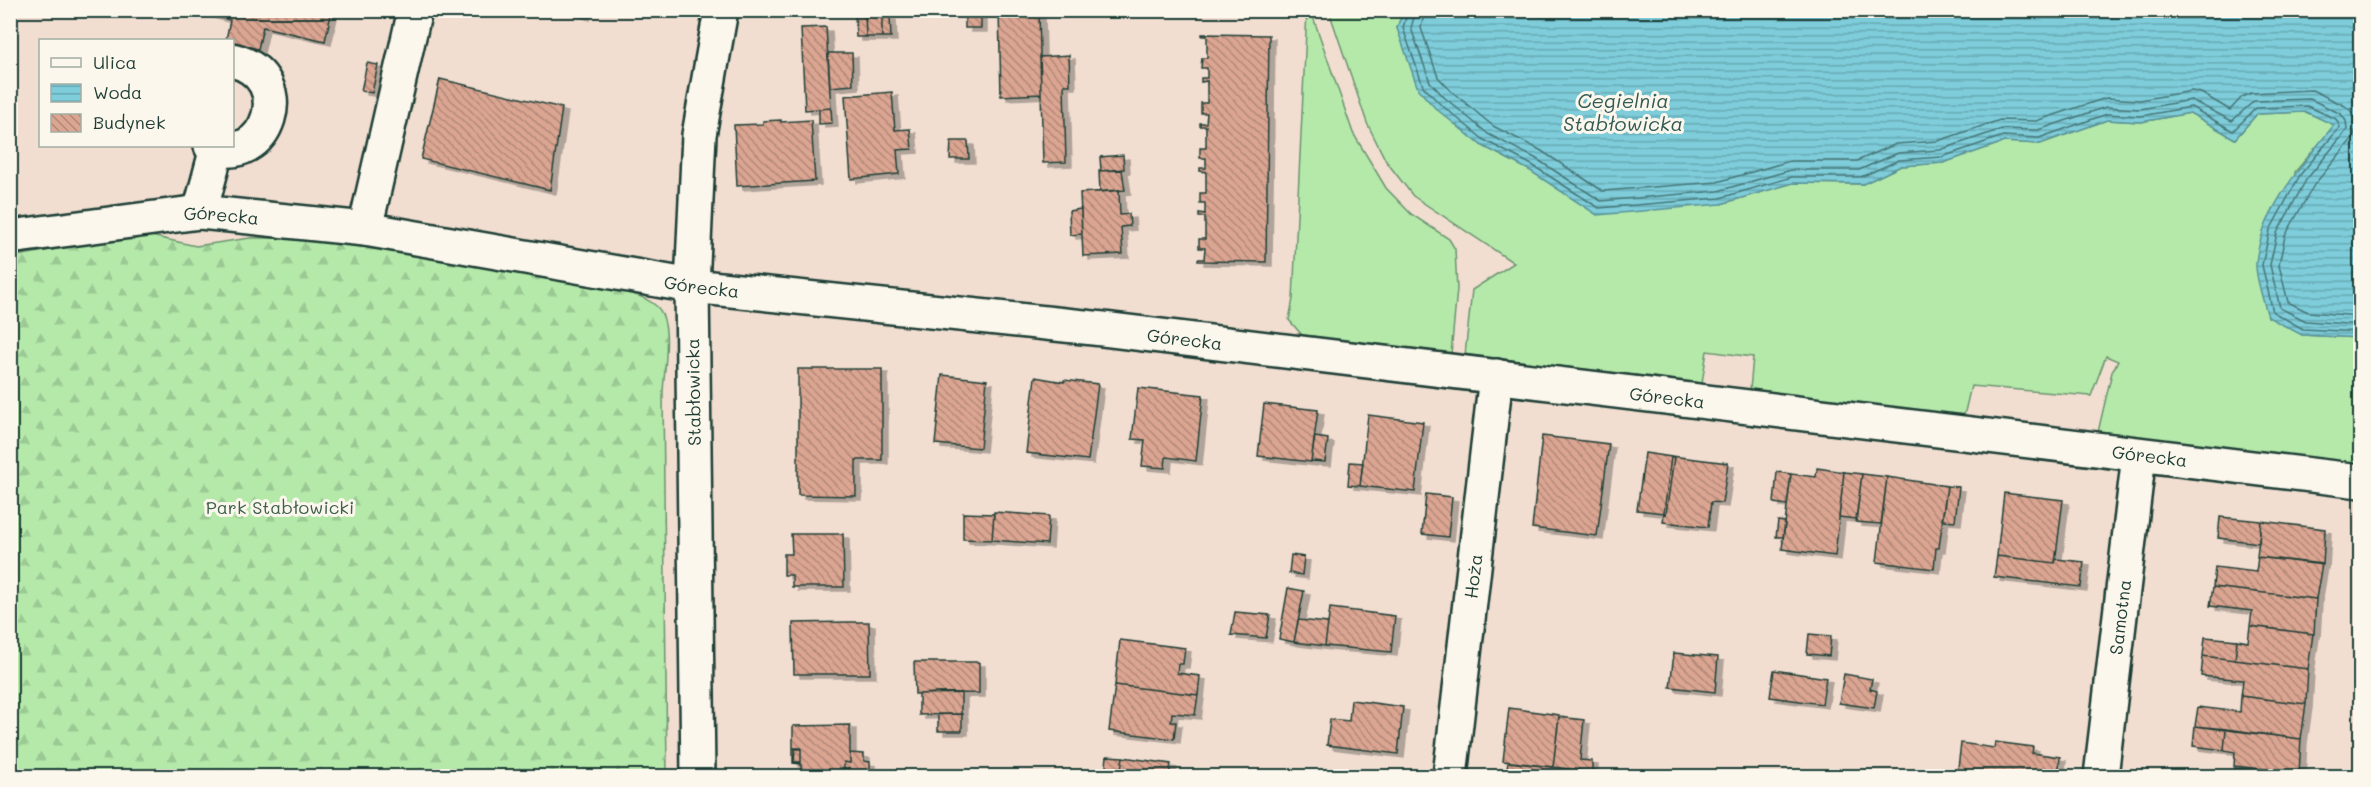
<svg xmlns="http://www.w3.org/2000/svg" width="2371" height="787" font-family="Mali,sans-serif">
  <defs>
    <pattern id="forest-firs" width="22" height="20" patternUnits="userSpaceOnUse" patternTransform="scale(1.5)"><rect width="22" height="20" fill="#b5e9aa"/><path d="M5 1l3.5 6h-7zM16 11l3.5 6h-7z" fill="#9bc993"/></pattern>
    <pattern id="water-rules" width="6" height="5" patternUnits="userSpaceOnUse" patternTransform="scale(1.5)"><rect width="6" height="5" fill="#7fcddb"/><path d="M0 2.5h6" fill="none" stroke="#67a8b2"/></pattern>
    <pattern id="building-back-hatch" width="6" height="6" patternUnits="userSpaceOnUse" patternTransform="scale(1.5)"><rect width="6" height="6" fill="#dba592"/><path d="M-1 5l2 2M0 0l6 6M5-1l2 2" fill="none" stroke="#b18878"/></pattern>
    <filter id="shadow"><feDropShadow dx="6" dy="4" stdDeviation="0" flood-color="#0004"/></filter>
  </defs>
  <rect width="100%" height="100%" fill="#f1ded1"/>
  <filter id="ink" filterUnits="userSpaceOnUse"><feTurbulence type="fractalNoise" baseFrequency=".0167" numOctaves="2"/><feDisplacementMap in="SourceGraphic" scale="12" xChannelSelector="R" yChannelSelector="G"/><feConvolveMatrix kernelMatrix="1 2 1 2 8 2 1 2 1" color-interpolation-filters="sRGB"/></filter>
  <g filter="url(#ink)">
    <path fill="#b5e9aa" stroke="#6a936f" stroke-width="1.5" d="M1307 11H1311L1353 133 1386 188 1411 214 1449 239 1455 249 1457 289 1451 354 1302 335 1289 320 1293 299Z
      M1329 11H1403L1397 28 1404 44 1481 145 1529 170 1721 204 1793 183 1863 184 1901 166 1943 163 2004 142 2040 144 2107 120 2141 122 2190 113 2235 139 2257 114 2306 112 2335 125 2295 172 2302 335 2360 338V463L2098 432 2112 372 2118 361 2106 356 2091 396 1971 386 1964 416 1750 390 1753 357 1707 351 1702 383 1465 355 1472 290 1514 263 1413 196 1386 161 1367 123Z"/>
    <path fill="url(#forest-firs)" stroke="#6a936f" stroke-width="1.5" d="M142 234 196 246 250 238H309L364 245 610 288C625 292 643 295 655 305 674 319 664 370 663 392L667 776H11V257Z"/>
    <path fill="url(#water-rules)" stroke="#599398" stroke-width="1.5" d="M1403 11H2360V338L2302 335 2268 317C2264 302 2255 277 2256 263 2261 210 2302 165 2334 125L2306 112 2257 114 2235 139 2190 113 2141 122 2107 120 2040 144 2004 142 1943 163 1901 166 1863 184 1793 183 1721 204 1597 215 1529 170 1481 145 1435 108 1418 89 1397 28Z"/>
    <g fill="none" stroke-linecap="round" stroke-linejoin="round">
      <path stroke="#457777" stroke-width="1.5" d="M1408 10 1403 28 1423 86 1439 103 1484 140 1532 165 1599 208 1720 198 1792 177H1861L1899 160 1942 157 2003 136 2039 138 2107 114 2141 116 2191 107 2233 131 2256 108 2307 106 2336 119 2340 127 2300 175 2270 230 2262 265 2273 312 2303 329 2360 332
        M1416 10 1411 28 1430 82 1445 98 1488 134 1535 158 1601 201 1718 191 1791 170H1859L1898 153 1940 150 2002 129 2038 130 2106 107 2140 109 2191 100 2232 121 2254 101 2310 99 2341 114 2346 121 2347 130 2306 180 2277 233 2270 265 2280 308 2306 321 2360 325
        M1425 10 1421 28 1438 77 1451 91 1493 126 1540 150 1603 191 1717 182 1790 161H1857L1896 144 1938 141 2000 120 2036 121 2106 98 2140 100 2192 91 2201 93 2230 110 2242 97 2251 93 2312 90 2345 106 2352 112 2356 120V130L2353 138 2314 185 2285 236 2279 265 2288 302 2308 312 2360 316"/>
    </g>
    <path fill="url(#building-back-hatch)" stroke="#1f3d34" stroke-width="1.5" filter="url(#shadow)" d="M193 10H332L325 41 263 27 258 49 232 43V40H226L230 20Z
      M563 10H585L584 16Z
      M865 10H882V37H866Z
      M965 10H981V28H965Z
      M999 10H1039L1041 94 1001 96Z
      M855 15H865L866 37H856Z
      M882 16H890L891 37H882Z
      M826 27 831 108 805 110 801 28Z
      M1202 34 1269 35 1266 262 1198 261V259H1204L1205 248H1199V239H1205V217H1199V213L1205 214V203H1200V193H1206V172L1200 171V168H1206V158H1200V148H1206V126H1200V123H1206L1207 113H1201V103H1207V81L1201 82V78H1207V68H1201L1202 58H1207V36H1202Z
      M828 53H852L853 85 830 87Z
      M1069 55 1070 85H1064L1066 162 1043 163 1040 57Z
      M367 63 378 65 372 93 361 91Z
      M440 79 562 108 550 190 421 159Z
      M892 92 895 130 910 129 912 149 897 150 899 174 851 179 845 96Z
      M831 108 832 123 819 124V109Z
      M781 120V122L811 120 815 181 737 186 734 125 763 124V121Z
      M951 141H968L969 159H950Z
      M1123 155 1124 169 1101 171 1100 157Z
      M1122 170 1125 190 1100 192 1099 171Z
      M1119 190 1120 215 1129 214 1130 226 1121 227 1123 254 1083 256 1080 193Z
      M1081 209 1082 234 1070 235 1069 211Z
      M798 369H882V460H856V496L798 495Z
      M942 375 987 380 980 448 935 444Z
      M1035 377 1064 382V380L1098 384 1088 460 1026 453Z
      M1138 388 1203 395 1196 461 1166 457 1165 468 1142 466 1145 440 1132 439Z
      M1264 404 1318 410 1311 462 1258 456Z
      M1368 415 1423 422 1415 492 1360 486Z
      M1542 436 1609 444 1597 536 1532 528Z
      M1315 437 1328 439 1325 462 1311 461Z
      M1645 453 1671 457 1664 513 1637 510Z
      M1671 456 1728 463 1722 503 1711 502 1708 527 1663 522 1664 513 1666 514 1674 457Z
      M1671 457H1674L1666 514 1664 513Z
      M1350 462 1363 463 1360 486 1348 485Z
      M1817 468 1844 472 1835 556 1782 549 1791 474 1816 477Z
      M1777 472 1791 474 1787 505 1774 503Z
      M1844 472 1862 474 1856 519 1839 517Z
      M1862 474 1887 477 1881 524 1856 522Z
      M1887 477 1947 486 1939 548H1936L1934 569 1877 562Z
      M1947 486 1959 487 1955 521 1942 520Z
      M2004 493 2063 500 2055 563 1997 556Z
      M1426 494 1452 497 1448 537 1422 534Z
      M994 512 1049 516 1047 544 992 540Z
      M963 513 994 514 992 540 963 539Z
      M2220 517 2261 521 2259 543 2218 538Z
      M1778 521 1785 522 1783 537H1776Z
      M2261 521 2325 529 2323 565 2257 557Z
      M791 534H843L844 587H792V575H784V554H792Z
      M1291 555 1304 557 1302 575 1289 573Z
      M1997 556 2055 563 2056 559 2084 562 2081 587 1994 577Z
      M2258 557 2322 564 2316 599 2213 587 2215 567 2256 572Z
      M2213 587 2316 599 2314 634 2250 626 2252 611 2210 606Z
      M1288 588 1304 591 1294 642 1279 639Z
      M1330 608 1395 616 1391 652 1325 646Z
      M1235 612 1270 615 1266 638 1231 635Z
      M1298 620 1328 623 1325 646 1294 642Z
      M848 622H869L870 674H794L793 623Z
      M2250 626 2313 634 2308 669 2235 660 2237 640 2248 642Z
      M1809 634 1831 636 1829 656 1807 654Z
      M2205 637 2237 640 2235 660 2203 656Z
      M1120 640 1185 648 1183 664H1178L1177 673 1200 676 1198 695 1115 685Z
      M1674 653 1718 657 1715 692 1670 687Z
      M2203 656 2308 669 2306 704 2241 696 2243 680 2201 676Z
      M914 662H979V693L915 694Z
      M1774 670 1826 678 1822 704 1770 697Z
      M1844 674 1872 679 1870 689 1877 691 1874 708 1839 703Z
      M1115 685 1198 695 1195 715 1172 713 1171 722H1176L1174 739 1109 731Z
      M936 693H961V714L919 715V694Z
      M2241 696 2306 704 2301 739 2195 726 2198 707 2240 712Z
      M1351 700 1403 707 1398 754 1327 745 1330 719 1349 721Z
      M1509 708 1559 715 1553 767 1503 761Z
      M938 714H962V731H938Z
      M1559 717 1584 720 1580 760 1592 761V772L1553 767Z
      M850 725V763L844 762V776H801V748H793V726Z
      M2195 726 2226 729 2224 750 2193 746Z
      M2226 729 2301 739 2299 773 2234 766 2235 752 2224 750Z
      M1995 742 2033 747 2032 753 2060 757 2058 776H1957L1961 743 1994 748Z
      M793 748H801L795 749 794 762 801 764 793 763Z
      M795 749H801V762H794Z
      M850 753 864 754V761L870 762V776H844V762L850 763Z
      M1107 756 1123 757 1120 776H1105Z
      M1123 757 1171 764 1169 776H1120Z
      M1508 762 1592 772 1591 776H1506Z
      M2234 768 2298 774 2297 776H2234Z"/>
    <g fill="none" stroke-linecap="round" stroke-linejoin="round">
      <g stroke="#1f3d34" stroke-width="38">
        <g id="minor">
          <path d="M211 146C266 170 301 77 232 60"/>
          <path d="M200 212 217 148"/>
          <path d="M365 229 415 10"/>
          <path id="s1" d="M10 237 200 212 365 229 692 286 1103 329 2360 481"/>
          <path d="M698 776 692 286 699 135 721 10"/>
          <path id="s2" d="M1450 776 1496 376"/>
          <path id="s3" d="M2101 776 2139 455"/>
        </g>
      </g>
      <use href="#minor" stroke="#fbf7ec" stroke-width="33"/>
    </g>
  </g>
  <g text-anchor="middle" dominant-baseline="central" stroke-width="6" stroke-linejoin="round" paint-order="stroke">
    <g font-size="18" fill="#1f3d34" stroke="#fbf7ec">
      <text stroke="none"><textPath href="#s1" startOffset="213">Górecka</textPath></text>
      <text stroke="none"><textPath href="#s1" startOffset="699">Górecka</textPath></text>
      <text stroke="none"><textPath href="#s1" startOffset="1185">Górecka</textPath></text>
      <text transform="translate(693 392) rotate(-91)">Stabłowicka</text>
      <text stroke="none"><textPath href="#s1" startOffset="1671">Górecka</textPath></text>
      <text stroke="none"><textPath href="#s1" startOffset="2157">Górecka</textPath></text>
      <text stroke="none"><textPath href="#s2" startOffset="201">Hoża</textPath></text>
      <text stroke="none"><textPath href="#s3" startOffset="160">Samotna</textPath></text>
    </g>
    <g font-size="18" fill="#3d5f4c" stroke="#fbf7ec">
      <text x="280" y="507">Park Stabłowicki</text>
    </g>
    <g font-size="20" font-style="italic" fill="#325a55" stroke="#fbf7ec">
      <text x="1623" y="100">Cegielnia<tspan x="1623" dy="23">Stabłowicka</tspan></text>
    </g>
  </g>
  <rect width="2371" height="787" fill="none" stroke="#fbf7ec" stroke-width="36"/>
  <rect x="18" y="18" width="2335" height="751" fill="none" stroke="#1f3d34" stroke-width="2" filter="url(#ink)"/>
  <rect x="39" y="39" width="195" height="108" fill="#fbf7ec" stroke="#a3ada2" stroke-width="1.5"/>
  <rect x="51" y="58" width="30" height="9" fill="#fbf7ec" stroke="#a3ada2" stroke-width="1.5"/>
  <text x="93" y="69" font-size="18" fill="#1f3d34">Ulica</text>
  <rect x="51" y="84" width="30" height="18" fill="url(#water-rules)" stroke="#a3ada2" stroke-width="1.5"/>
  <text x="93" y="99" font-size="18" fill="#1f3d34">Woda</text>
  <rect x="51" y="114" width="30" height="18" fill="url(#building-back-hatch)" stroke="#a3ada2" stroke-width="1.5"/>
  <text x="93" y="129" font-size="18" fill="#1f3d34">Budynek</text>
</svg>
